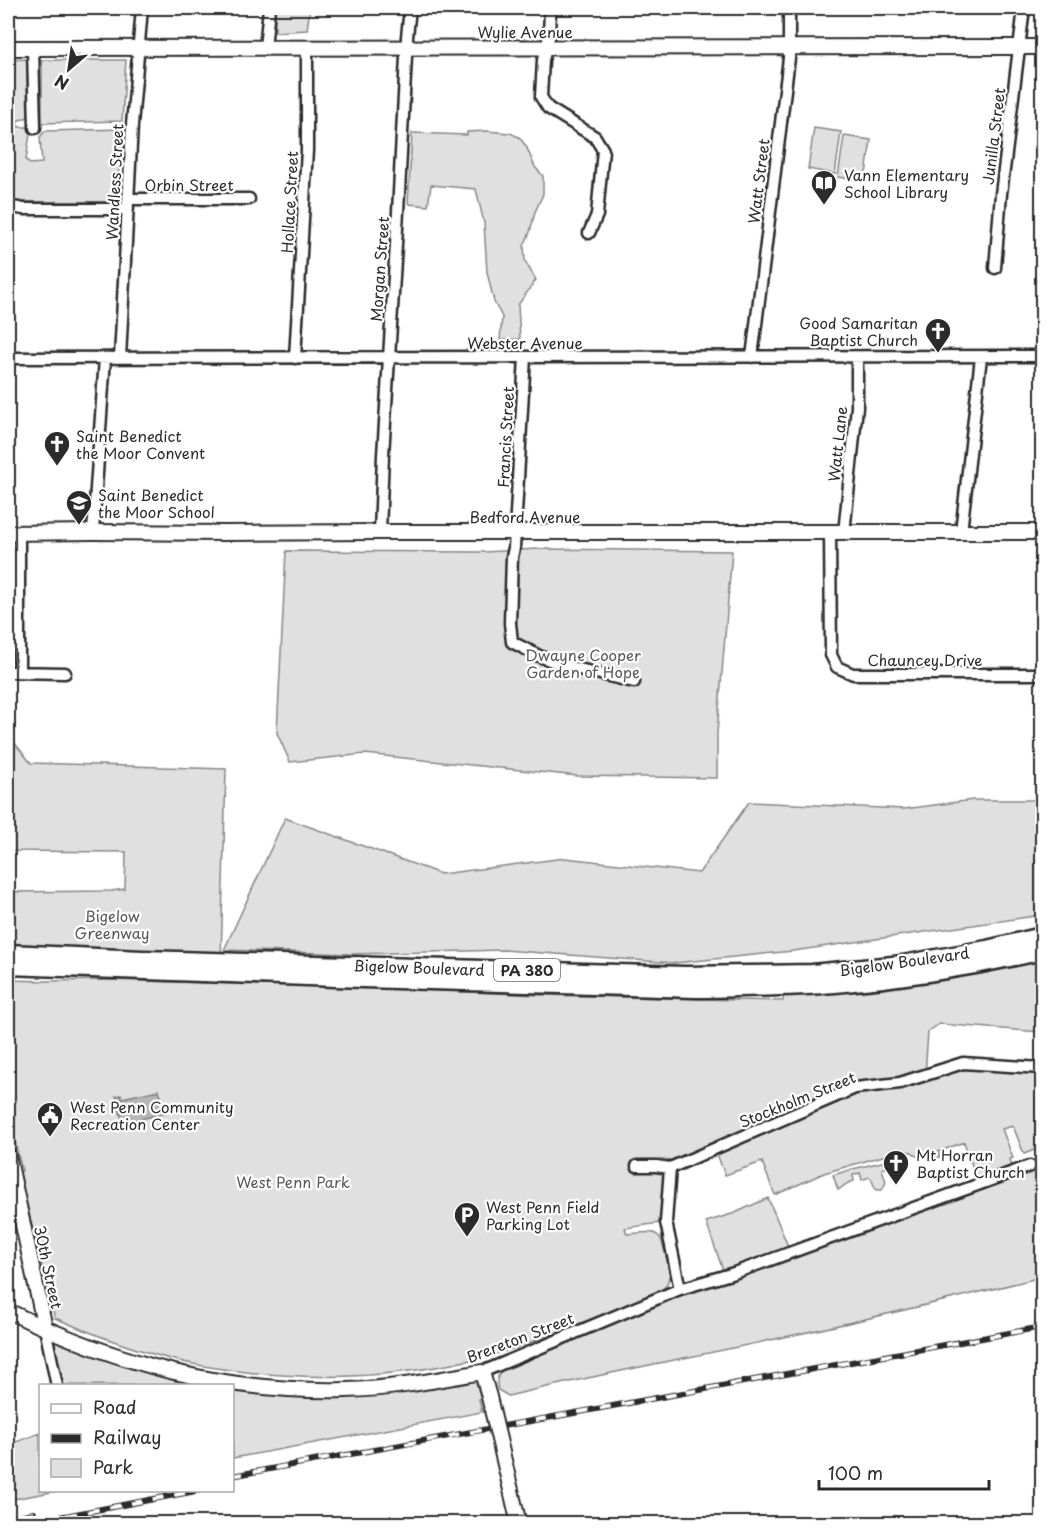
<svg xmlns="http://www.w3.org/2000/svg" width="1050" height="1531" font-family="'Playpen Sans',sans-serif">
  <rect width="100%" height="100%" fill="#fff"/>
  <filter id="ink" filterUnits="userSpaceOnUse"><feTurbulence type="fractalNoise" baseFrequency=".0167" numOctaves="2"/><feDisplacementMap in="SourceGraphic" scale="12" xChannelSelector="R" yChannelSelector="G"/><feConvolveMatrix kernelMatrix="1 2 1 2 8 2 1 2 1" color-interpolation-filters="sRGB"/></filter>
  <g filter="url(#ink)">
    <path fill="#e0e0e0" stroke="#868686" stroke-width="1.5" d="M275 8H310L307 30 275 32Z
      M27 59 28 117 17 121 18 127H31L26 160 30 164 42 163 40 137 45 131 123 129 124 132V142L120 143 117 202H26L8 200V60Z
      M42 60H126L122 121 42 123Z
      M814 128 841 132 835 174 808 169Z
      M486 131 510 133 519 137 526 146 535 167 543 176V194L535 212 530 232 524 246 525 261 536 280 518 305 520 339 500 340 502 317 494 302 487 272 484 223 476 189 431 185 428 206 409 204 408 203 412 133 467 135V132Z
      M844 136 871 140 865 181 838 177Z
      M538 549 732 551 717 733V778L578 776 365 754 290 762 277 733 286 551 483 552Z
      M8 735 31 763 226 769 221 961 8 953V892L111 891 125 889 126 852 8 851Z
      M973 800H1042V915L793 951 674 963 504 950 351 954 224 950 285 818 441 874 565 858 699 873 749 802 904 809Z
      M1042 958V1032L939 1024 928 1032 925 1075 963 1063 1042 1068V1147L1024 1154 1013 1126 1002 1129 1013 1158 1010 1159 1012 1166 1042 1158V1277C960 1297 877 1317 794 1335 698 1356 603 1373 508 1396L498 1390C494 1377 501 1371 509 1361L725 1276 706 1222 735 1213 768 1198 790 1251 978 1183 964 1142 938 1152 940 1157 933 1159 926 1155 919 1158 912 1152 902 1151 890 1154 824 1173 775 1195 762 1162 725 1175 715 1149 670 1168 666 1222 625 1228 627 1234C639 1234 654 1228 661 1239 665 1255 677 1278 662 1290 628 1305 594 1318 560 1331 538 1340 515 1349 491 1355 407 1377 325 1382 238 1371 210 1367 181 1363 153 1354 120 1344 87 1332 55 1318L54 1315 20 1177 19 1172 22 1171 11 1125H8V980L47 981 109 980 394 989 539 995 783 1001V993Z
      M898 1158H906L910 1162 901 1163 882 1169 886 1182 882 1190H877L875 1188 871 1178 869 1177 862 1180 860 1173 853 1175 854 1181 848 1183 838 1190 833 1175 853 1169Z
      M45 1328 140 1364 311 1390 482 1372 489 1397 479 1399 482 1412 233 1458 232 1386 55 1385Z
      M40 1433V1490L57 1491 8 1500V1445Z"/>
    <path fill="#b6b6b6" stroke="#7e7e7e" stroke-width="1.5" d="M159 1090 166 1113 123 1123 116 1096 121 1095 122 1098Z"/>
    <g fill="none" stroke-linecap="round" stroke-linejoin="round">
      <g stroke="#2b2b2b" stroke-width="15">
        <path id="minor" d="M550 8 549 37 543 60 541 97 548 108 595 137 603 150 597 215 589 233
          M33 48 35 128
          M265 48 269 8
          M128 199H249
          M8 206 23 209H128
          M995 268 1001 194 1024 8
          M525 357 514 548 512 557 510 623 512 642 539 656 566 666 634 682
          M752 357 789 58V8
          M8 358 1042 356
          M120 358 132 125 142 8
          M295 358 307 150V47
          M93 532 105 358
          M380 532 383 455 398 212 407 37 410 8
          M961 532 981 357
          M830 533 831 655 837 667 853 674H1042
          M844 533 857 407V357
          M8 672 65 673
          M19 672V533
          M637 1166H656L670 1168 855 1088 900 1083 963 1063 1042 1068
          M670 1168 666 1222 680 1289
          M45 1328 57 1386
          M482 1372 680 1289 734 1273 1030 1166"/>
      </g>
      <g stroke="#2b2b2b" stroke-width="18">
        <path id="tertiary" d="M8 48 1042 47
          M8 533 93 532 226 533 380 532H1042
          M8 1155 45 1328
          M8 1311C117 1364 224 1393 346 1390 392 1389 437 1380 482 1372L489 1397"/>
      </g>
      <g stroke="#2b2b2b" stroke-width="21">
        <path id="primary" d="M8 953 142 959 551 971 685 975 748 974 812 973 903 964 987 949 1042 936
          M8 966 363 979 697 989C742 988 789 988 835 984 905 978 974 967 1042 951"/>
      </g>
      <use href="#minor" stroke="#fff" stroke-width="10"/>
      <use href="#tertiary" stroke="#fff" stroke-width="14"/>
      <use href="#primary" stroke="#fff" stroke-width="16"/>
      <g stroke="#2b2b2b" stroke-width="6">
        <path id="rail" d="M232 1476 1042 1327
          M8 1518 34 1513
          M23 1524 201 1490"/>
      </g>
      <use href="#rail" stroke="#fff" stroke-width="4" stroke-dasharray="11" stroke-linecap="butt"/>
      <g stroke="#2b2b2b" stroke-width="18" stroke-linecap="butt">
        <path id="tertiary-bridge" d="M489 1397 519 1524"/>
      </g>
      <use href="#tertiary-bridge" stroke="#fff" stroke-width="14"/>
    </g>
  </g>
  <defs>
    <g id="library-pin" transform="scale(1.35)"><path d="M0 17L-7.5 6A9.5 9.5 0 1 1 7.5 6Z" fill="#2b2b2b" stroke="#fff"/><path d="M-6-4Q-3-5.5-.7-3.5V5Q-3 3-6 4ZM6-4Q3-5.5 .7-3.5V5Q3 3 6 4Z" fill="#fff"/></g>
    <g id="church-pin" transform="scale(1.35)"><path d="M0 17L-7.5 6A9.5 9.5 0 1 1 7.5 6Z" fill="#2b2b2b" stroke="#fff"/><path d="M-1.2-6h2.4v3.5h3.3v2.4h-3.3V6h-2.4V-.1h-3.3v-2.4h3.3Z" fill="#fff"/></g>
    <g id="school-pin" transform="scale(1.35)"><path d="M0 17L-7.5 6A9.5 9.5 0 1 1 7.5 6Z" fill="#2b2b2b" stroke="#fff"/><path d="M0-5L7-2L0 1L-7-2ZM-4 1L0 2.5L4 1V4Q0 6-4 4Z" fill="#fff"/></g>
    <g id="civic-pin" transform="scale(1.35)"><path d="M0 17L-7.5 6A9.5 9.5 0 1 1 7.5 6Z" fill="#2b2b2b" stroke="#fff"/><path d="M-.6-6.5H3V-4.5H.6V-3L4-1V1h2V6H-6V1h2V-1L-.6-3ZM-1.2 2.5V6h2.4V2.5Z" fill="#fff"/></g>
    <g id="parking-pin" transform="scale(1.35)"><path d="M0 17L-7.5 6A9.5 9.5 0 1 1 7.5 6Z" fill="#2b2b2b" stroke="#fff"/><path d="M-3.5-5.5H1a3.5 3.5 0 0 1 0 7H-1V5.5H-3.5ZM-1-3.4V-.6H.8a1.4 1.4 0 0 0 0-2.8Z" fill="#fff"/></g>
  </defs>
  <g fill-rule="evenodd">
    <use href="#library-pin" x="824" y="183"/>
    <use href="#church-pin" x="938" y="331"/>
    <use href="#church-pin" x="57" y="444"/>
    <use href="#school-pin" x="79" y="503"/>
    <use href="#civic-pin" x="50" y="1115"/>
    <use href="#church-pin" x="896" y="1163"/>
    <use href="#parking-pin" x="467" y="1215"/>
  </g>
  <g text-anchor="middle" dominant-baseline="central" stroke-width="4.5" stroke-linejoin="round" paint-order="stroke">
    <rect fill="#fff" stroke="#6b6b6b" stroke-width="1.5" x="494" y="959" width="66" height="22" rx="4.5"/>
    <g font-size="14" font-weight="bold" fill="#2b2b2b">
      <text x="527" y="970">PA 380</text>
    </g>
    <g font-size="15" fill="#2b2b2b" stroke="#fff">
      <text x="525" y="31">Wylie Avenue</text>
      <text transform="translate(993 136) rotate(-83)">Junilla Street</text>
      <text transform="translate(758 181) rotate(-83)">Watt Street</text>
      <text transform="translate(114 182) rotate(-87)">Wandless Street</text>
      <text x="189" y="184">Orbin Street</text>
      <text transform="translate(289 202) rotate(-87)">Hollace Street</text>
      <text transform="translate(379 269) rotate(-86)">Morgan Street</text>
      <text x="525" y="342">Webster Avenue</text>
      <text transform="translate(505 437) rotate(-87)">Francis Street</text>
      <text transform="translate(837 444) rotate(-84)">Watt Lane</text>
      <text x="525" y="516">Bedford Avenue</text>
      <text x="925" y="659">Chauncey Drive</text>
      <text transform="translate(904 961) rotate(-8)">Bigelow Boulevard</text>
      <text transform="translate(419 967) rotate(2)">Bigelow Boulevard</text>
      <text transform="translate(797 1099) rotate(-22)">Stockholm Street</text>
      <text transform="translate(49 1267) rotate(78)">30th Street</text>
      <text transform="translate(520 1337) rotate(-21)">Brereton Street</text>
    </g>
    <g font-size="15" fill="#2b2b2b" stroke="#fff" text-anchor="start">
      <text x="844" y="174">Vann Elementary<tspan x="844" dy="17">School Library</tspan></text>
      <text x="918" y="322" text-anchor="end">Good Samaritan<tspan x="918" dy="17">Baptist Church</tspan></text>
      <text x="76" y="435">Saint Benedict<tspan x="76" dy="17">the Moor Convent</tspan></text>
      <text x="98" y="494">Saint Benedict<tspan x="98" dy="17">the Moor School</tspan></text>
      <text x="70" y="1106">West Penn Community<tspan x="70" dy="17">Recreation Center</tspan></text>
      <text x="916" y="1154">Mt Horran<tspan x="916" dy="17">Baptist Church</tspan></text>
      <text x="486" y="1206">West Penn Field<tspan x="486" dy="17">Parking Lot</tspan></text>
    </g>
    <g font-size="15" fill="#585858" stroke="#fff">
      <text x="583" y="654">Dwayne Cooper<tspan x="583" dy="17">Garden of Hope</tspan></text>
      <text x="112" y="915">Bigelow<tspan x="112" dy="17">Greenway</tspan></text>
      <text x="293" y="1181">West Penn Park</text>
    </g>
  </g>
  <rect width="1050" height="1531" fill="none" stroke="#fff" stroke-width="30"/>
  <rect x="15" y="15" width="1020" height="1501" fill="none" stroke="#2b2b2b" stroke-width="2" filter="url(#ink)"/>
  <rect x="39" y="1384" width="195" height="108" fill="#ffffff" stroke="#aaaaaa" stroke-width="1.5"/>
  <rect x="51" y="1404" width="30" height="9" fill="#ffffff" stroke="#aaaaaa" stroke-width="1.5"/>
  <text x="93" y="1414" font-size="18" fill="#2b2b2b">Road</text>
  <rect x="51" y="1434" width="30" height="9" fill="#2b2b2b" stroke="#aaaaaa" stroke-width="1.5"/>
  <text x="93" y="1444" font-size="18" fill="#2b2b2b">Railway</text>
  <rect x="51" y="1459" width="30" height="18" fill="#e0e0e0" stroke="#aaaaaa" stroke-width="1.5"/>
  <text x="93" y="1474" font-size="18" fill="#2b2b2b">Park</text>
  <g transform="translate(69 69) rotate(209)" stroke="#ffffff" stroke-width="4.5" paint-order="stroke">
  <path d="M0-4.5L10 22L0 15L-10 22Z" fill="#2b2b2b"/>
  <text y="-9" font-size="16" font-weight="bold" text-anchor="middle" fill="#2b2b2b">N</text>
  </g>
  <path d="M819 1480v9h170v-9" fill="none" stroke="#2b2b2b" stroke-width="3"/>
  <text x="828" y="1480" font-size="18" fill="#2b2b2b" stroke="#ffffff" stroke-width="4.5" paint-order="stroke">100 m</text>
</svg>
